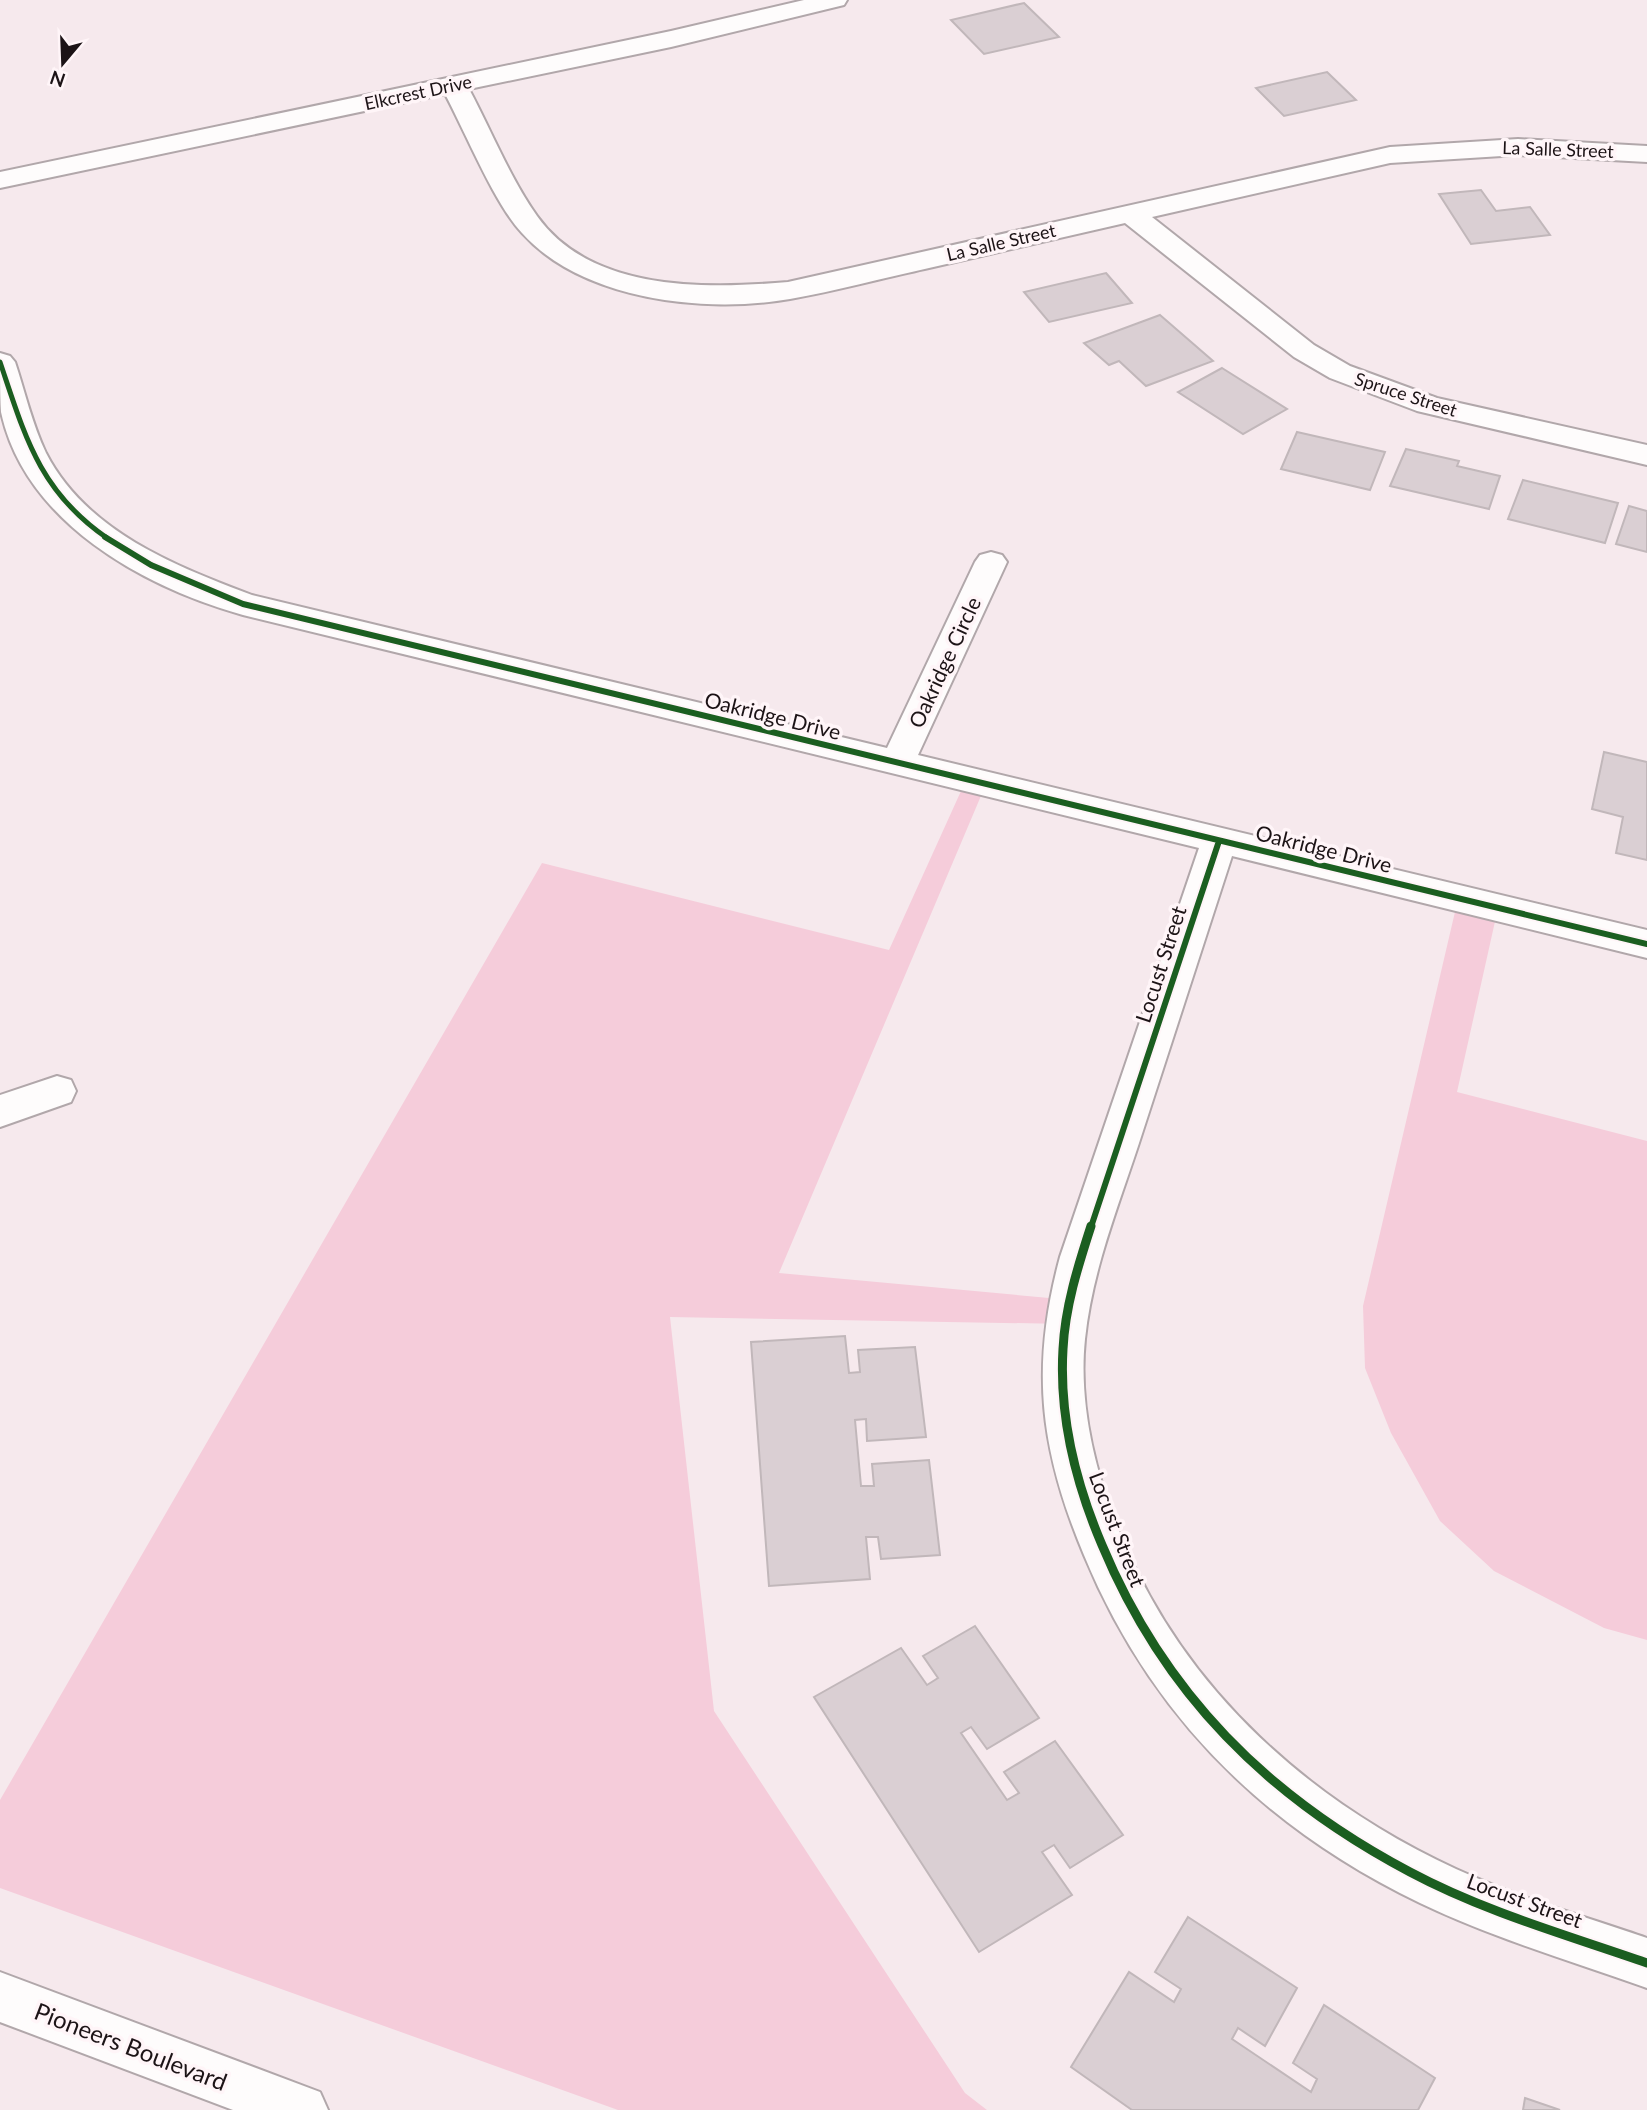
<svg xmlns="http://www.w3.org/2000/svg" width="1647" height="2110" font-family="Lato,sans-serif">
  <rect width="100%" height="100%" fill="#f6e9ed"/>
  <path fill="#f5ccda" d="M966 780 986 784 779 1273 1071 1300 1066 1324 670 1317 714 1711 965 2093 987 2110H618L0 1888V1800L542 863 889 950Z
    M1458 899 1498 908 1457 1092 1647 1141V1640L1604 1628 1494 1571 1440 1521 1391 1433 1365 1368 1363 1306Z"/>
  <path fill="#dacfd3" stroke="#c1b7ba" stroke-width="2" d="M1024 3 1059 37 984 54 951 20Z
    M1327 72 1356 100 1284 116 1256 88Z
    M1481 190 1496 211 1530 207 1550 235 1471 244 1439 194Z
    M1106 273 1132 303 1049 322 1024 292Z
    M1160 315 1213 361 1146 386 1119 361 1109 365 1084 343Z
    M1222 368 1287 409 1243 434 1178 392Z
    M1297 432 1385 452 1370 490 1281 469Z
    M1406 449 1459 461 1457 466 1500 476 1489 509 1390 486Z
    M1523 480 1618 503 1605 543 1508 519Z
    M1629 506 1647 511V552L1616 544Z
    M1604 752 1647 762V860L1616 853 1623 817 1592 809Z
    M845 1336 849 1373 860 1372 858 1350 915 1347 926 1437 867 1441 866 1419 855 1420 861 1486H874L872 1464 929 1460 940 1555 881 1559 878 1537H866L870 1579 769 1586 751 1342Z
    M975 1626 1039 1718 987 1749 971 1727 961 1733 1007 1800 1019 1793 1004 1772 1055 1741 1123 1835 1070 1868 1054 1845 1042 1852 1072 1895 979 1952 814 1697 901 1648 927 1685 938 1678 923 1656Z
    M1188 1917 1297 1988 1265 2046 1238 2028 1232 2039 1311 2092 1317 2079 1293 2063 1324 2005 1435 2078 1418 2110H1132L1071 2067 1129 1972 1174 2002 1181 1989 1155 1972Z
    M1525 2098 1560 2110H1523Z"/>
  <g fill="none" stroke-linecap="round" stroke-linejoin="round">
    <g stroke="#b1a7aa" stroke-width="4">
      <path id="minor" d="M804 0H847L844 5 671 47 469 89C491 130 510 178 537 216 591 292 706 289 788 282L1390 147 1518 139 1647 146V162L1518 155 1390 163 1152 217 1314 345 1350 366 1437 398 1647 445V465L1417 411 1330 378 1294 357 1125 223C1060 238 995 253 929 268 883 278 836 291 790 299 705 314 582 300 522 233 494 203 466 133 445 94L0 188V172L671 31Z
        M0 353 10 356 15 362C25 392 32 424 46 453 86 531 175 566 252 595L887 748 975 562 980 555 991 552 1002 555 1007 562 918 755 1647 930V958L1232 856C1201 952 1170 1047 1139 1143 1118 1207 1092 1271 1085 1339 1078 1407 1097 1480 1124 1543 1187 1692 1311 1802 1456 1869 1517 1897 1583 1916 1647 1938V1988C1571 1961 1493 1938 1420 1903 1264 1828 1150 1715 1084 1555 1040 1450 1030 1368 1060 1257L1199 848 243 615C143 587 25 522 1 412 0 394 0 372 0 353Z
        M57 1076 71 1080 76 1091 71 1102 0 1127V1095Z"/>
    </g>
    <g stroke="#b1a7aa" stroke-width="4">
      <path id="secondary" d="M0 1972 320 2092 328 2110H233L0 2022Z"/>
    </g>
    <use href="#minor" fill="#fefcfc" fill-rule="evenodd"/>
    <use href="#secondary" fill="#fefcfc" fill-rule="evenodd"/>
    <g stroke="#fff5f8" stroke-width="9">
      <path id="cycleway-far2" d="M0 362C25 436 39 491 107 538"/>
    </g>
    <g stroke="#fff5f8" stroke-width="10">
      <path id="cycleway-far1" d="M105 537 151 565 243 604 1647 944
        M1091 1227 1219 841"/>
    </g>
    <g stroke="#fff5f8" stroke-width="13">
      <path id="cycleway" d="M1091 1226C1078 1266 1065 1307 1063 1349 1059 1416 1076 1484 1102 1545 1164 1694 1268 1797 1410 1872 1485 1912 1567 1935 1647 1963"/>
    </g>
    <use href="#cycleway-far2" stroke="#1b5e20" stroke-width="5"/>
    <use href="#cycleway-far1" stroke="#1b5e20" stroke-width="6"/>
    <use href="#cycleway" stroke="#1b5e20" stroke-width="9"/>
  </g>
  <g text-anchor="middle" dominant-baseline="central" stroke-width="7" stroke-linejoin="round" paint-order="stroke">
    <g font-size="18" fill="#1c1316" stroke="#fff5f8">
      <text transform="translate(418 92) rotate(-12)">Elkcrest Drive</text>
      <text transform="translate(1558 149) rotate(2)">La Salle Street</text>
      <text transform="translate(1001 242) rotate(-13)">La Salle Street</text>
      <text transform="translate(1406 394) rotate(18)">Spruce Street</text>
    </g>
    <g font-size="21" fill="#1c1316" stroke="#fff5f8">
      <text transform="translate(944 662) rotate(-65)">Oakridge Circle</text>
      <text transform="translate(773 715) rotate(14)">Oakridge Drive</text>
      <text transform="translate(1324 848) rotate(14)">Oakridge Drive</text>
      <text transform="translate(1160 964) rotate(-72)">Locust Street</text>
      <text transform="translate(1118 1529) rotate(69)">Locust Street</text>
      <text transform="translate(1525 1900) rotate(20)">Locust Street</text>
    </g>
    <g font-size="24" fill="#1c1316" stroke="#fff5f8">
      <text transform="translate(131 2046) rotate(21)">Pioneers Boulevard</text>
    </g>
  </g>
  <g transform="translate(63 63) rotate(199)" stroke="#fff5f8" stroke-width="5" paint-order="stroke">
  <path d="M0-5L12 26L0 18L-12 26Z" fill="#1c1316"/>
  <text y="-10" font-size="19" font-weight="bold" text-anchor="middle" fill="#1c1316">N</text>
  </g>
</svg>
